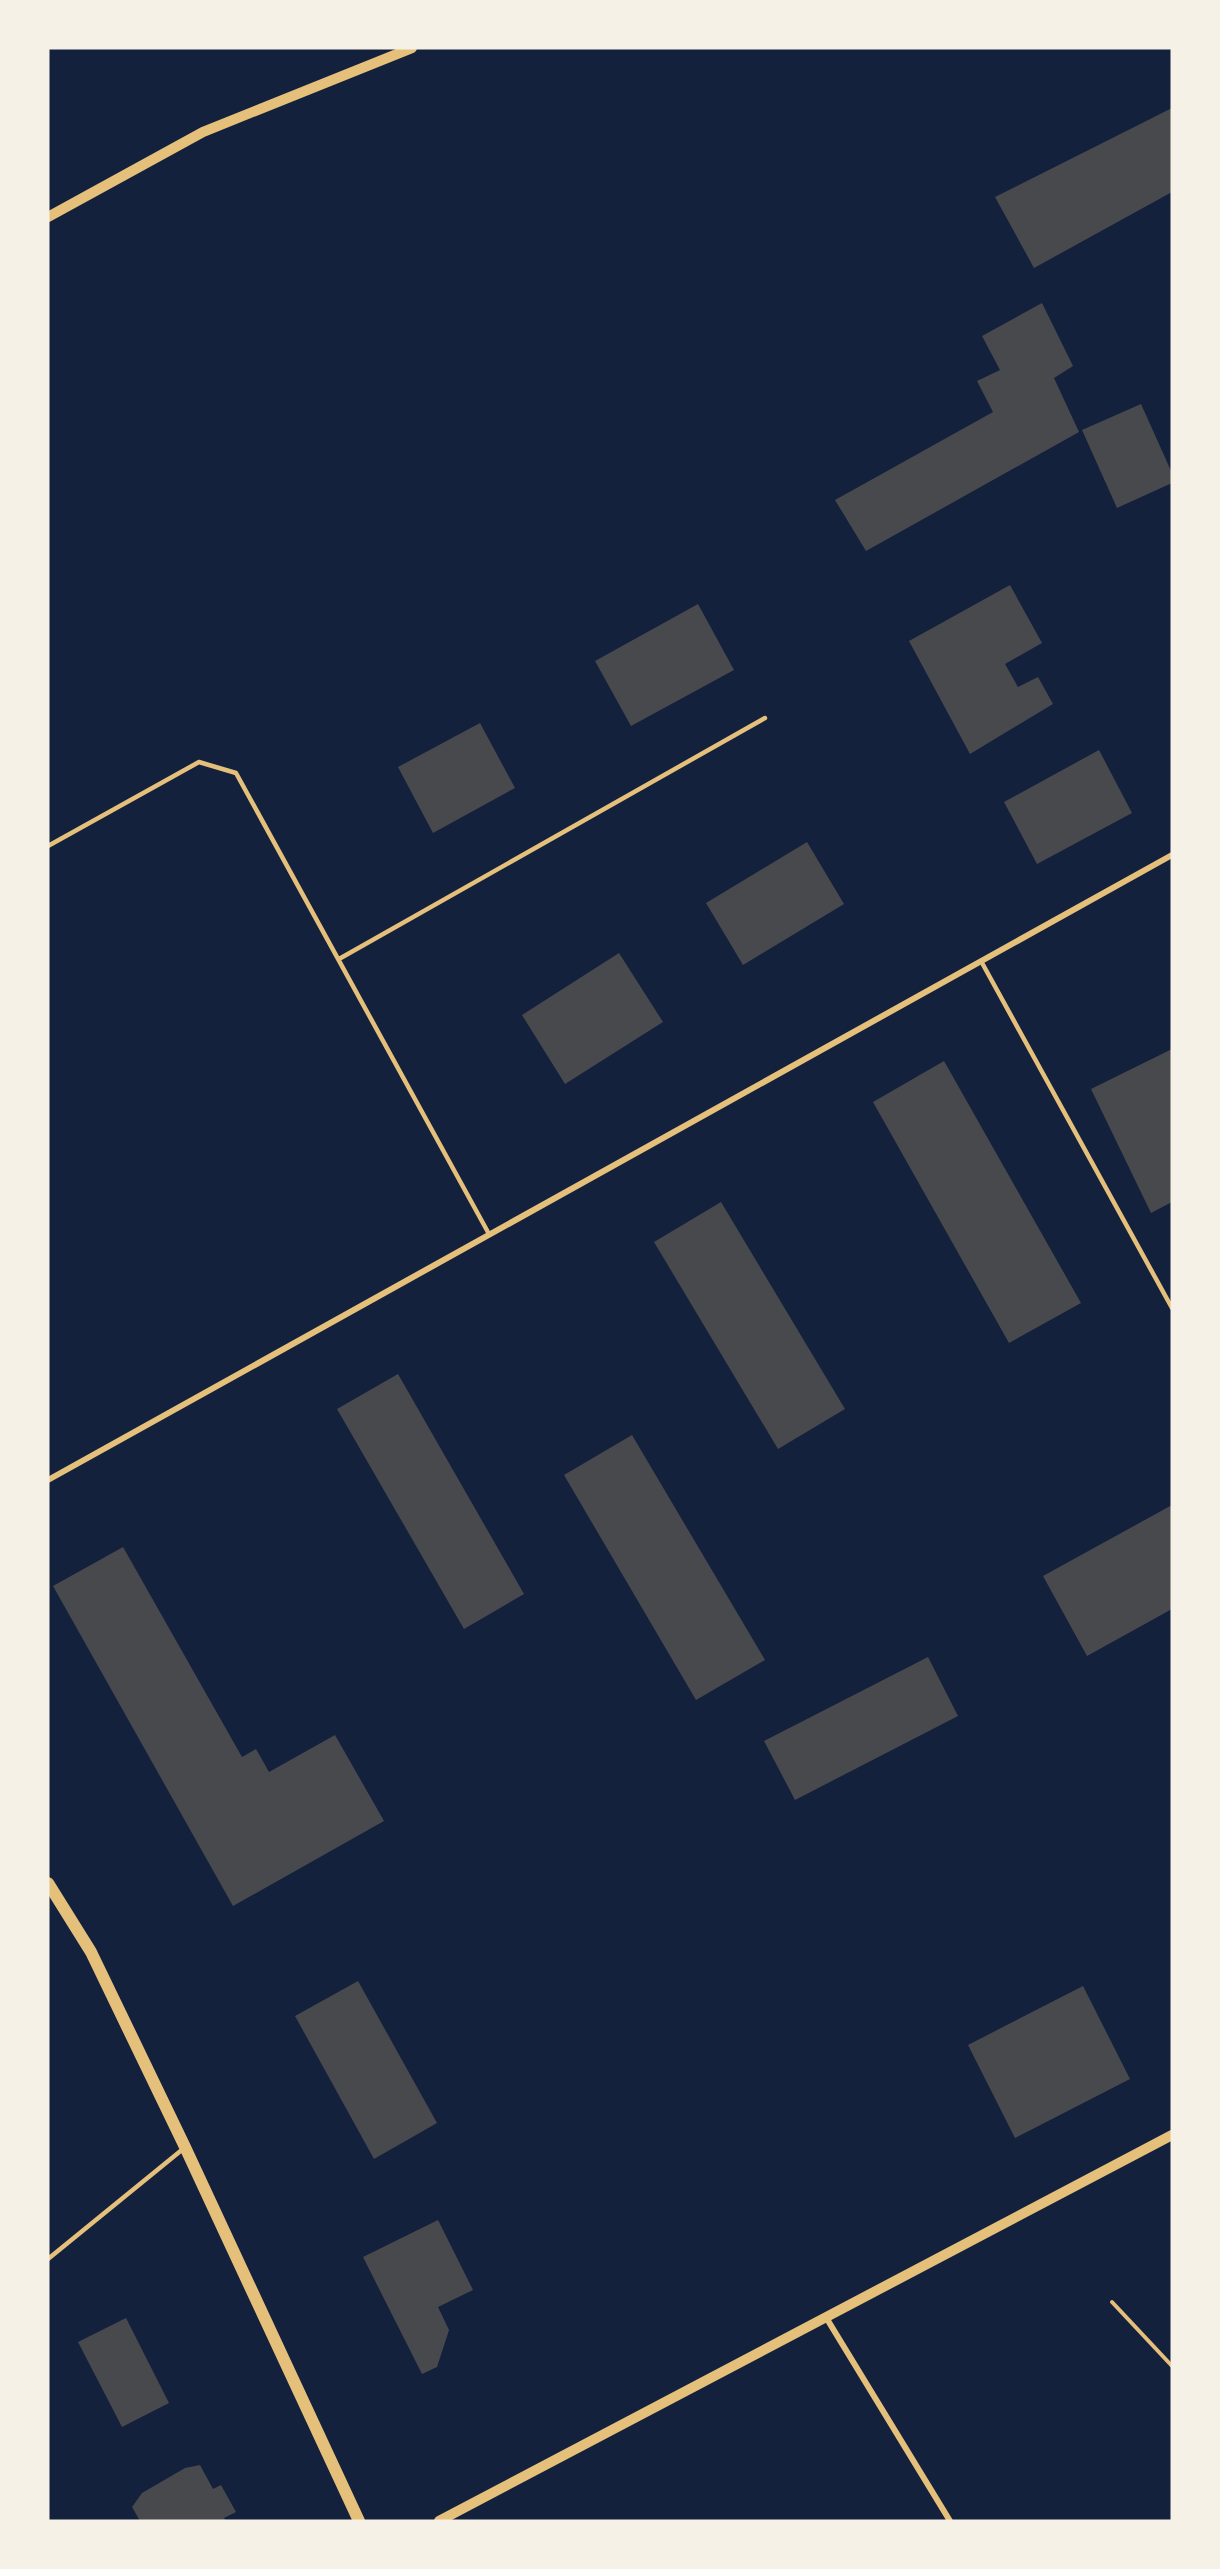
<svg xmlns="http://www.w3.org/2000/svg" width="1220" height="2569" font-family="Manrope,sans-serif">
  <rect width="100%" height="100%" fill="#14213d"/>
  <path fill="#48494c" d="M1172 108V192L1034 268 995 197Z
    M1042 303 1073 366 1054 378 1079 432 866 551 835 500 993 412 977 381 1000 370 982 336Z
    M1141 404 1172 473V483L1117 508 1082 430Z
    M1010 585 1042 643 1005 664 1018 687 1038 677 1053 704 970 754 909 641Z
    M698 604 734 670 631 726 595 661Z
    M480 723 515 788 433 833 398 767Z
    M1099 750 1132 813 1037 864 1004 802Z
    M807 842 844 904 743 965 706 903Z
    M619 953 663 1022 565 1084 522 1015Z
    M1172 1049V1202L1151 1213 1091 1089Z
    M944 1061 1081 1303 1009 1343 873 1102Z
    M721 1202 845 1409 778 1449 654 1242Z
    M398 1374 524 1594 464 1629 337 1409Z
    M632 1435 765 1660 696 1700 564 1475Z
    M1172 1505V1609L1087 1656 1043 1576Z
    M123 1547 242 1757 256 1749 269 1772 335 1735 384 1821 233 1906 53 1586Z
    M928 1657 958 1716 795 1800 764 1741Z
    M358 1981 437 2123 374 2159 295 2016Z
    M1083 1986 1130 2079 1015 2138 968 2045Z
    M438 2220 473 2290 438 2307 449 2330 437 2367 422 2374 363 2257Z
    M126 2318 169 2403 122 2427 78 2342Z
    M200 2465 213 2489 221 2485 236 2512 224 2518 226 2521H140L132 2507 142 2493 185 2468Z"/>
  <g fill="none" stroke-linecap="round" stroke-linejoin="round">
    <path stroke="#e5c07b" stroke-width="4" d="M1112 2302 1172 2366"/>
    <path stroke="#e5c07b" stroke-width="4.5" d="M48 846 199 762 236 773 489 1234
      M339 959 765 718
      M981 961 1172 1308
      M48 2259 183 2149"/>
    <path stroke="#e5c07b" stroke-width="6" d="M48 1480 1172 855
      M827 2319 950 2521"/>
    <path stroke="#e5c07b" stroke-width="10" d="M48 217 203 132 412 48
      M439 2521 1172 2135"/>
    <path stroke="#e5c07b" stroke-width="12" d="M48 1883 91 1952 185 2147 359 2521"/>
  </g>
  <rect width="1220" height="2569" fill="none" stroke="#f6f1e7" stroke-width="99"/>
</svg>
